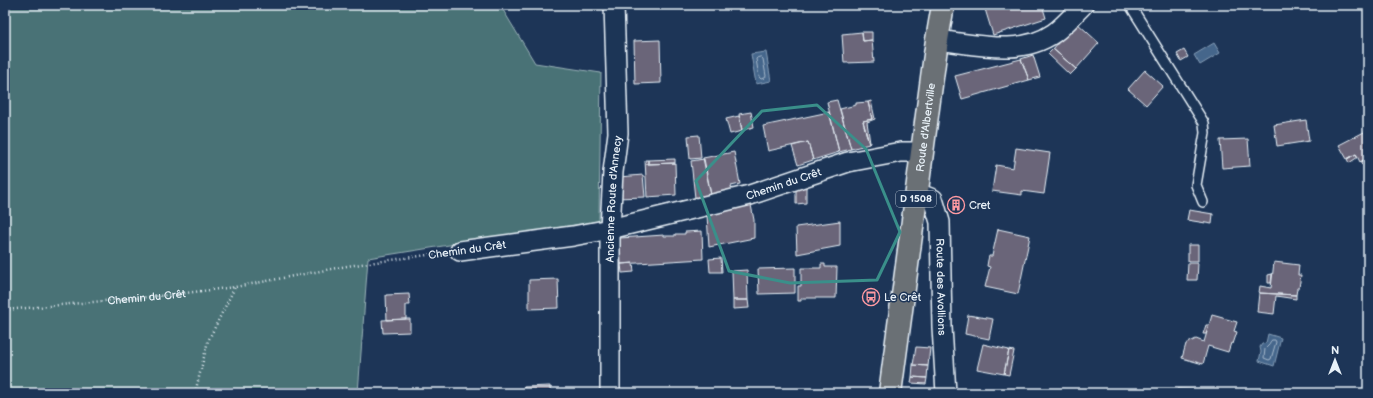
<svg xmlns="http://www.w3.org/2000/svg" width="1373" height="398" font-family="'Balsamiq Sans',sans-serif">
  <rect width="100%" height="100%" fill="#1d3557"/>
  <filter id="ink" filterUnits="userSpaceOnUse"><feTurbulence type="fractalNoise" baseFrequency=".025" numOctaves="2"/><feDisplacementMap in="SourceGraphic" scale="8" xChannelSelector="R" yChannelSelector="G"/><feConvolveMatrix kernelMatrix="1 2 1 2 8 2 1 2 1" color-interpolation-filters="sRGB"/></filter>
  <g filter="url(#ink)">
    <path fill="#4a7276" stroke="#99b2b7" d="M5 5H500L535 63 601 73 599 221 368 258 358 393H5Z"/>
    <path fill="#45668b" stroke="#869eb7" d="M1214 43 1220 53 1200 65 1194 55Z
      M766 52 771 81 756 84 751 54Z
      M1268 334 1281 338 1274 366 1259 361 1261 352 1260 347 1262 344 1266 343Z"/>
    <g fill="none" stroke-linecap="round" stroke-linejoin="round">
      <path stroke="#a7b9cc" stroke-width="1" d="M761 57 763 59 766 76 765 78 761 79 759 77 756 59 757 58Z
        M1272 340H1275L1276 342 1271 359 1269 360 1264 358 1265 349 1269 345Z"/>
    </g>
    <path fill="#6a6579" stroke="#e8f1f8" d="M999 5H1042L1046 18 993 35 985 9Z
      M1076 22 1099 43 1076 69 1053 49Z
      M862 32 863 41 872 40 874 62 844 63 842 34Z
      M862 32H872V40L863 41Z
      M660 40 661 83 635 84 634 41Z
      M1053 49 1076 69 1070 75 1048 54Z
      M1184 50 1188 57 1181 61 1177 54Z
      M1033 55 1040 77 1029 80 1021 59Z
      M1021 59 1029 80 962 99 955 76Z
      M1145 70 1163 86 1146 105 1128 89Z
      M837 100 851 149 839 152 827 102Z
      M871 101 875 119 867 122 870 143 869 144 863 121 872 119 868 102Z
      M868 102 872 119 863 121 869 144 851 149 840 109 856 105V103Z
      M751 112 754 127 742 130 739 114Z
      M829 112 839 152 813 160 808 142 768 151 763 126Z
      M739 116 742 131 730 134 726 119Z
      M1306 120 1309 141 1277 146 1274 125Z
      M1368 130V158L1360 162 1356 154 1347 159 1339 145Z
      M699 135 701 158 690 159 688 136Z
      M1248 139 1250 166 1222 168 1220 140Z
      M808 142 813 160 798 165 792 146Z
      M1016 148 1050 153 1044 194 1022 191V195L992 191 996 165 1013 168Z
      M734 152 740 184 731 186 732 191 711 195 703 158Z
      M1356 154 1358 157 1349 163 1347 159Z
      M1368 158V169L1365 163 1362 165 1360 162Z
      M675 159V163L648 164V160Z
      M704 159 711 195 695 198 691 161Z
      M645 160H648V164L675 163 676 195 647 197Z
      M643 175 645 197 617 198 619 177Z
      M806 186V203L796 204V187Z
      M952 198H960L961 212 952 213Z
      M751 205 754 220V238L709 247 707 215Z
      M1189 210 1213 214 1212 224 1187 220Z
      M840 221V246L797 254 796 227Z
      M998 229 1030 236 1018 294 985 287 990 267 987 266 988 260 989 256H992Z
      M702 231 703 259 621 264 620 238 664 235V236H675V234H685V232Z
      M1188 245H1198V261H1188Z
      M721 258 722 272H710L709 259Z
      M1274 262 1299 265 1298 275H1301L1299 288H1297L1296 295 1259 293 1260 286 1271 288Z
      M633 263 634 272 622 273 621 264Z
      M1188 263H1198L1197 280H1187Z
      M821 264H825V267H837L836 298H801V301H798V286H801V268H821Z
      M795 268V293L759 294 758 269Z
      M747 270 748 300H733L732 271Z
      M1272 274 1271 283H1268V275Z
      M558 279 559 308 529 309V280Z
      M1259 293 1296 295V299L1276 296 1274 314 1257 312Z
      M409 294 410 305H406V319L387 320 386 295Z
      M733 300H748L749 308 733 309Z
      M968 315 993 319 989 339 965 334Z
      M1212 315 1237 322 1234 331 1237 332 1233 344 1231 343 1228 352 1208 346 1203 364 1182 358 1186 344 1196 339 1204 342Z
      M406 319H410V332L383 333 382 320Z
      M1206 325H1209L1206 334H1203Z
      M983 344 1009 350 1004 374 977 369Z
      M916 347 930 348 928 366 913 365Z
      M1009 350 1014 351 1009 375 1004 374Z
      M913 365 928 366 927 378 912 377Z
      M912 377 927 378 926 384 911 383Z
      M550 386V393H524V387Z
      M1063 389 1084 393H1062Z
      M1177 389 1216 390V393H1177Z"/>
    <g fill="none" stroke-linecap="round" stroke-linejoin="round">
      <g stroke="#e8f1f8" stroke-width="12">
        <path id="lane" d="M1130 5 1204 123 1205 133 1196 185 1203 202"/>
      </g>
      <g stroke="#e8f1f8" stroke-width="22">
        <g id="street">
          <path d="M937 40C975 44 1020 57 1054 33 1065 25 1074 14 1083 5"/>
          <path id="s2" d="M917 193 933 199 940 222 942 327 946 393"/>
          <path id="s3" d="M460 251 573 236 610 229 750 195 848 162 901 152H922"/>
          <path id="s4" d="M610 393V229L613 172 618 133 614 5"/>
        </g>
      </g>
      <g stroke="#e8f1f8" stroke-width="25">
        <g id="primary">
          <path id="s5" d="M890 393 937 40 943 5"/>
        </g>
      </g>
      <g stroke="#e8f1f8" stroke-width="2.5" stroke-dasharray="1 3" stroke-linecap="butt">
        <path id="s1" d="M5 310 169 295 235 287 347 266 442 253"/>
        <path d="M195 393 208 341 235 287"/>
      </g>
      <use href="#lane" stroke="#1d3557" stroke-width="9"/>
      <use href="#street" stroke="#1d3557" stroke-width="19"/>
      <use href="#primary" stroke="#6b6f75" stroke-width="22"/>
    </g>
  </g>
  <path fill="none" stroke="#3a8f8a" stroke-width="3" stroke-linejoin="round" d="M817 105 866 149 900 232 877 280 790 283 729 271 696 181 762 111Z"/>
  <defs>
    <g id="building-ring" transform="scale(0.9)"><circle r="9.5" fill="#1d3557" stroke="#ff9aa2" stroke-width="1.5"/><path d="M-4-6H4V6H1V3H-1V6H-4ZM-2.5-4.3h1.7v1.8h-1.7ZM.8-4.3h1.7v1.8H.8ZM-2.5-1h1.7V.8h-1.7ZM.8-1h1.7V.8H.8Z" fill="#ff9aa2"/></g>
    <g id="bus-ring" transform="scale(0.9)"><circle r="9.5" fill="#1d3557" stroke="#ff9aa2" stroke-width="1.5"/><path d="M-5-6H5V4H4V6H2V4H-2V6H-4V4H-5ZM-3.5-4V0h7V-4ZM-3.5 1.2v1.5H-2V1.2ZM2 1.2v1.5H3.5V1.2Z" fill="#ff9aa2"/></g>
  </defs>
  <g fill-rule="evenodd">
    <use href="#building-ring" x="956" y="205"/>
    <use href="#bus-ring" x="871" y="297"/>
  </g>
  <g text-anchor="middle" dominant-baseline="central" stroke-width="3" stroke-linejoin="round" paint-order="stroke">
    <rect fill="#1d3557" stroke="#abb9c8" stroke-width="1" x="896" y="191" width="40" height="16" rx="3"/>
    <g font-size="10" font-weight="bold" fill="#e8f1f8">
      <text x="916" y="199">D 1508</text>
    </g>
    <g font-size="11" fill="#e8f1f8" stroke="#1d3557">
      <text stroke="none"><textPath href="#s5" startOffset="268">Route d'Albertville</textPath></text>
      <text stroke="none"><textPath href="#s3" startOffset="331">Chemin du Crêt</textPath></text>
      <text stroke="none"><textPath href="#s4" startOffset="194">Ancienne Route d'Annecy</textPath></text>
      <text transform="translate(467 250) rotate(-8)">Chemin du Crêt</text>
      <text stroke="none"><textPath href="#s2" startOffset="106">Route des Avollions</textPath></text>
      <text stroke="none"><textPath href="#s1" startOffset="142">Chemin du Crêt</textPath></text>
    </g>
    <g font-size="11" fill="#e8f1f8" stroke="#1d3557" text-anchor="start">
      <text x="969" y="205">Cret</text>
      <text x="884" y="297">Le Crêt</text>
    </g>
  </g>
  <rect width="1373" height="398" fill="none" stroke="#1d3557" stroke-width="20"/>
  <rect x="10" y="10" width="1353" height="378" fill="none" stroke="#e8f1f8" stroke-width="1.5" filter="url(#ink)"/>
  <g transform="translate(1335 360)" stroke="#1d3557" stroke-width="3" paint-order="stroke">
  <path d="M0-3L7 15L0 10L-7 15Z" fill="#e8f1f8"/>
  <text y="-6" font-size="11" font-weight="bold" text-anchor="middle" fill="#e8f1f8">N</text>
  </g>
</svg>
